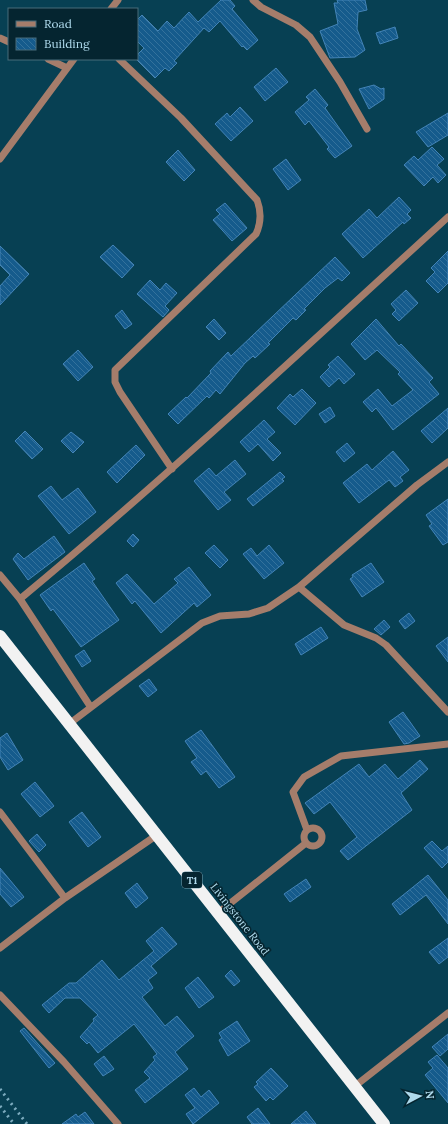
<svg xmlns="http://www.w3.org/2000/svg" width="448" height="1124" font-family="Lora,serif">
  <defs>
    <pattern id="building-back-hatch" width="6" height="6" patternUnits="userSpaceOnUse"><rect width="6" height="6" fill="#155b8c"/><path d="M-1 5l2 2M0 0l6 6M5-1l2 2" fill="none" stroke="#34729c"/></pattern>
  </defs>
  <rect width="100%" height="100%" fill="#074053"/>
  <path fill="url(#building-back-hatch)" stroke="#4384b8" d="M221 0H230L235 6 232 9 258 40 247 50 243 46 242 47 220 21 209 32 204 28 174 61 177 63 169 71 165 68 155 78 136 59 137 55 144 48 137 41V20L142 15 158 31 167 21 174 28 189 12 198 22Z
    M337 0H365L367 10 358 12 357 29 365 50 355 57 330 58 320 31 338 24 334 3H338Z
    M395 27 398 38 380 44 376 33Z
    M276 68 288 82 265 101 254 87Z
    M374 85 381 89 384 88V99L369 109 359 89Z
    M315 89 328 105 325 108 352 146 335 158 327 149 329 147 309 121 305 125 295 112 309 100 306 97Z
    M240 107 253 121 231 141 215 124 227 113 230 117Z
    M448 113V135L428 147 416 132Z
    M432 147 444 159 437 165 446 175 438 183 433 177 424 186 404 165 414 156 418 160Z
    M178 150 195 170 184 181 166 162Z
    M286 159 301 180 288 190 273 169Z
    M399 197 411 210 407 214 411 218 404 224 403 222 363 258 342 234 369 209 377 218Z
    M225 203 247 228 232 241 213 220 220 214 216 210Z
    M113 245 134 265 122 278 100 257Z
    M0 246 29 274 0 305V286L10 275 0 265Z
    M448 251V283L438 293 426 281 435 272 431 268Z
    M335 257 350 273 342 281 338 278 325 288 304 309 306 310 296 320 293 318 268 343 270 344 255 358 253 356 245 363 220 394 216 390 209 398 207 396 178 424 168 414 186 397 187 398 211 373 210 371 228 352 231 356Z
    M150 280 160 290 166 283 177 293 165 306 169 310 163 317 137 294Z
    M406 290 418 303 399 321 392 314 396 310 391 304Z
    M122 310 132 324 125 329 115 316Z
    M214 319 226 333 219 340 206 327Z
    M376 319 399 346 401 344 433 378 429 382 439 394 393 430 376 408 372 412 363 402 378 389 392 406 413 390 398 374 400 372 377 350 365 360 351 344Z
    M78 350 93 367 78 381 63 364Z
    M338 356 355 374 344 384 339 378 329 387 320 377 330 367 328 365Z
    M302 389 316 403 295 425 277 408 290 394 293 397Z
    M330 407 335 416 325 423 319 414Z
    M448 408V428L432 443 421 431Z
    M264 420 275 432 267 439 281 453 273 461 258 444 249 452 240 442Z
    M25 431 43 449 32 459 15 441Z
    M71 432 84 442 73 453 61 441Z
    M347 443 355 453 344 462 336 452Z
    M136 445 145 455 117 483 107 472Z
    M393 451 409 470 400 477 403 481 395 487 389 480 359 503 343 483 367 464 372 470Z
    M235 460 246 474 224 492 231 500 218 510 194 481 209 468 216 476Z
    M280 472 285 477 282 479 284 481 253 506 247 499Z
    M51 486 62 500 78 488 96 512 69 534 38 496Z
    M448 499V542L443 545 429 526 432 524 426 515Z
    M133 534 139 540 133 547 127 541Z
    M54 536 65 552 28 580 13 559 18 553 24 559Z
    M214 545 228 560 220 568 205 553Z
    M269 545 284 563 264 579 243 554 251 548 257 556Z
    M84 563 95 579 92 581 119 620 81 647 53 609 51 611 40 595Z
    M371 563 384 582 362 597 350 579 353 577 352 575Z
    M189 567 211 595 197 607 194 603 161 633 135 601 132 604 116 583 127 574 154 604 178 583 174 579Z
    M409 613 415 621 405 629 399 621Z
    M384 620 390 627 381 635 374 629Z
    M321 627 328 638 301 655 295 644Z
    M448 637V662L436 646Z
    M84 650 91 661 82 667 75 656Z
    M149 679 157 690 148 697 139 686Z
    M403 712 420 736 409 743 404 744 389 722Z
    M201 730 235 777 219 788 206 771 201 775 191 762 197 758 185 741Z
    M7 733 23 760 8 770 0 757V738Z
    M420 760 428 769 401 793 412 810 348 860 340 851 357 837 330 802 314 814 305 803 359 764 369 777 385 764 398 779Z
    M35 782 54 806 40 817 21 794Z
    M82 812 101 837 88 847 69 822Z
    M37 834 46 845 39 852 29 841Z
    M432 841 442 851 448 846V862L442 868 424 848Z
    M0 868 24 897 11 907 0 894Z
    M428 875 448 900V924L426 895 400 915 392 904Z
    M306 879 311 887 290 902 284 894Z
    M137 883 148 898 136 908 125 893Z
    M162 927 177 944 151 966 157 973 148 980 153 988 142 997 165 1026 177 1016 194 1036 175 1052 188 1069 145 1103 135 1090 150 1078 144 1072 155 1060 153 1057 157 1054 134 1024 98 1053 89 1042 87 1044 80 1037 94 1021 93 1019 98 1015 80 998H65L49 1013 42 1005 69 983H76L102 960 119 980 154 951 146 941Z
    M448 938V957L439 964 429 952Z
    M231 970 240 981 234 986 225 976Z
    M198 977 214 997 199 1008 185 988Z
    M237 1021 250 1041 228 1056 219 1040 222 1038 219 1033Z
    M24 1028 55 1063 49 1068 20 1031Z
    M448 1034V1049L440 1056 432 1047Z
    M437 1055 448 1068V1103L425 1075 433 1068 428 1062Z
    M104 1056 114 1069 103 1076 94 1064Z
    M271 1068 288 1086 273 1100 270 1097 266 1101 254 1087 258 1084 256 1082Z
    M194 1088 201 1097 209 1090 219 1103 193 1124 186 1114 195 1108 185 1095Z
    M258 1108 270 1124H252L247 1117Z
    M306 1111 316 1124H291Z
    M85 1112 94 1124H62L76 1114 78 1117Z"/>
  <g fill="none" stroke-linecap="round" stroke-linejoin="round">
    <path stroke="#a57d6b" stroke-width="7" d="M253 0 261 7 296 25 310 37 340 82 367 129
      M111 9 118 0
      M0 38 9 42
      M48 59 67 68
      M119 59 181 118 257 200C262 213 261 223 256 234L115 370V382L120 392 172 469
      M0 159 74 59
      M0 575 20 599 90 706
      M299 587 344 625 376 638 386 645 448 712
      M20 599C167 477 307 346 448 217
      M69 724 202 623 220 616 249 614 268 608 299 587 417 485 448 462
      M0 812 65 898
      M304 837a9 9 0 1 1 18 0a9 9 0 1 1-18 0Z
      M307 830 293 792 304 777 341 756 448 744
      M218 913 306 843
      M0 948 65 898 157 835
      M0 995 64 1062 118 1124
      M355 1086 448 1013"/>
    <path stroke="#f2f2f2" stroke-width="12" d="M0 636 384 1124"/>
    <path stroke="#7cabbe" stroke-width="3" stroke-dasharray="2 4" stroke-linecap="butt" d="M0 1089 27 1124
      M0 1106 14 1124"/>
  </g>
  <g text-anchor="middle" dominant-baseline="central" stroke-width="3.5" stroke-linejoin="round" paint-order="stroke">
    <rect fill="#052530" stroke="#7ba3b3" stroke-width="1" x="182" y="872" width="20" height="16" rx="3"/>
    <g font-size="10" font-weight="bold" fill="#aed9eb">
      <text x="192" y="880">T1</text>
    </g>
    <g font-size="11" fill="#aed9eb" stroke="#052530">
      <text transform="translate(240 919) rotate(52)">Livingstone Road</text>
    </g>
  </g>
  <rect x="8" y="8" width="130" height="52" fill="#052530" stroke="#496d7b"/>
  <rect x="16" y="21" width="20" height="6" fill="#a57d6b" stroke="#496d7b"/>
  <text x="44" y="28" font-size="12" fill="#aed9eb">Road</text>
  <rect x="16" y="38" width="20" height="12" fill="url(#building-back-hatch)" stroke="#496d7b"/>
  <text x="44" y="48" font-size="12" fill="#aed9eb">Building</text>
  <g transform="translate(420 1096) rotate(83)" stroke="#052530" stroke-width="3" paint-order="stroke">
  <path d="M0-3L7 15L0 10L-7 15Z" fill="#aed9eb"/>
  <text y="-6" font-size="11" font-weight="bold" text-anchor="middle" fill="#aed9eb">N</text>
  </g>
</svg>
